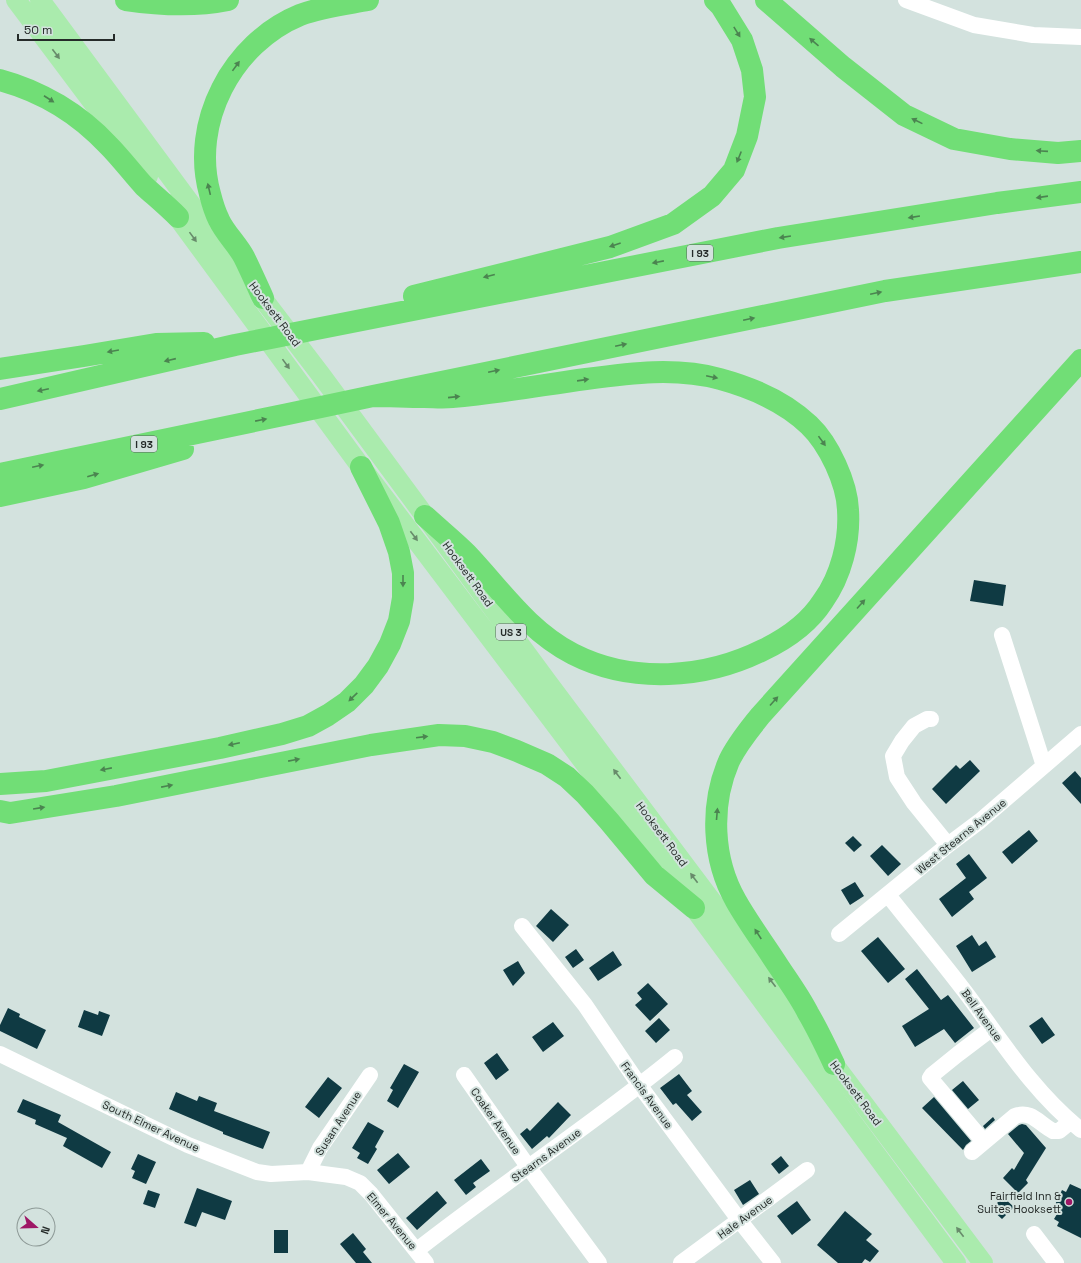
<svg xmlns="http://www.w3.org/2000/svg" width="1081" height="1263" font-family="'Space Grotesk',sans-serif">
  <rect width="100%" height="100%" fill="#d3e2de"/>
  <path fill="#0f3a43" d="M974 580 1006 585 1003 606 970 601Z
    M970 760 980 771 946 804 932 789 956 765 960 769Z
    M1075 771 1081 778V804L1062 783Z
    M1029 830 1038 841 1012 864 1002 852Z
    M853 836 862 845 854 852 845 843Z
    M882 845 901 864 888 876 870 856Z
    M969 854 987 878 969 892 974 899 952 917 939 899 966 878 956 864Z
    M855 882 864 896 850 905 841 890Z
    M551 909 569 925 553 942 536 926Z
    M972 935 979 946 986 941 996 957 972 972 956 946Z
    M878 937 905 969 888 983 861 951Z
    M576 949 584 960 573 968 565 957Z
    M613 951 622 965 598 981 589 968Z
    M518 961 525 973 513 986 503 970Z
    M917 969 941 1000 948 995 974 1028 955 1043 944 1029 915 1047 902 1026 929 1009 905 979Z
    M648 983 668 1004 650 1021 635 1005 642 999 637 993Z
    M8 1008 20 1014 19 1017 46 1030 37 1049 0 1031V1025Z
    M84 1010 98 1015 99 1011 110 1015 102 1036 78 1027Z
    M1042 1017 1055 1035 1042 1044 1029 1026Z
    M659 1018 670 1030 656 1043 645 1031Z
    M553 1022 564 1036 543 1052 532 1037Z
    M497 1053 509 1070 496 1080 484 1063Z
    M404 1064 419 1072 398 1108 387 1101 393 1090 390 1088Z
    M679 1074 692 1091 687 1095 702 1112 692 1121 676 1103 673 1105 660 1088Z
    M328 1077 342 1088 319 1118 305 1107Z
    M963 1081 979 1100 968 1109 952 1090Z
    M176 1092 197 1101 199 1096 217 1103 214 1111 270 1132 263 1149 223 1134V1132L169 1109Z
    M934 1097 971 1141 966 1145 963 1150 922 1108Z
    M23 1099 61 1115 58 1122 111 1152 102 1168 63 1146 67 1138 35 1124 36 1120 17 1112Z
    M558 1102 571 1115 549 1138 547 1136 532 1149 520 1134 527 1128 530 1131Z
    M993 1117 995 1120 985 1129 983 1126Z
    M368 1122 384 1131 375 1147 377 1149 368 1164 357 1158 360 1153 352 1148Z
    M1022 1124 1026 1125 1046 1148 1026 1180 1028 1183 1018 1193 1003 1178 1012 1168 1014 1170 1024 1153 1008 1134 1019 1125Z
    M398 1153 410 1167 389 1184 377 1170Z
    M138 1154 156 1162 146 1184 132 1178 135 1171 131 1169Z
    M781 1156 789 1166 779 1174 771 1164Z
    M481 1159 490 1171 473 1183 476 1187 466 1195 454 1180Z
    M750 1180 759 1194 743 1205 734 1190Z
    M1070 1184 1081 1189V1238L1057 1226 1059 1222 1054 1219 1057 1214 1052 1211 1062 1190 1066 1192Z
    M197 1188 232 1201 225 1220 202 1212 196 1227 184 1223Z
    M148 1190 160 1194 155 1208 143 1204Z
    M437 1191 447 1203 417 1230 406 1218Z
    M1003 1197 1014 1207 1002 1219 991 1209Z
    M797 1201 811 1220 792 1235 777 1216Z
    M845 1211 872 1234 866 1240 879 1251 870 1262 865 1259 862 1263H838L817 1245Z
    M274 1230H288V1253H274Z
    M353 1233 366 1249 363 1252 372 1263H356L340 1244Z"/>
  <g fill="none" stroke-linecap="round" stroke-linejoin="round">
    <path stroke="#fff" stroke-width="16" d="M906 0 974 25 1033 35 1081 37
      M1002 635 1044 766
      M931 719H927L914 726 902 741 893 756 897 777 914 803 948 845
      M888 895C914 928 941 960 966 993 1001 1040 1034 1093 1081 1130
      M522 926 585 1005 640 1086 740 1221 773 1263
      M839 934 948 845 980 821 1081 734
      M0 1054 188 1145 257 1172 271 1174 308 1172 346 1177 360 1183 371 1194 426 1263
      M464 1075 529 1168 599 1263
      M984 1142 930 1078 932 1075 958 1054 991 1029
      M972 1152 1015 1116C1032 1110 1039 1124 1053 1131H1059L1070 1122
      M308 1172 320 1148 370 1075
      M1034 1234 1056 1263
      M417 1250C501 1184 592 1125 675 1057
      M681 1263 807 1170"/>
    <path stroke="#aaebad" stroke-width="20" d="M16 0 148 176
      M40 0 198 214 321 375 548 683 983 1263
      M168 204 361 467 694 908 956 1263"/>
    <path stroke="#71de76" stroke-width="22" d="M126 0C160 5 194 7 228 0
      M766 0 843 67 904 115 954 139 1010 149 1058 153 1081 151
      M0 80C41 91 79 114 108 145 121 158 132 173 144 186 155 196 167 206 178 217
      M414 296 610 247 673 224 712 196 734 170 747 136 755 97 752 70 742 40 721 6 715 0
      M263 298C257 285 251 271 244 257 237 244 225 233 219 220 215 212 212 202 210 194 190 123 232 43 300 15 320 7 346 4 368 0
      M0 369 84 356 156 344 204 343
      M373 396C390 396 407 397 424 397 433 397 443 398 452 397 497 393 542 385 586 379 631 373 676 367 720 379 753 388 784 401 809 425 829 444 847 483 848 510 850 541 841 576 823 601 809 623 786 639 763 650 705 679 632 684 573 654 528 631 501 590 467 554 454 541 439 529 425 516
      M0 399 235 345 778 238 997 203 1081 192
      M0 474 288 414 373 396 885 291 1081 262
      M0 496 84 478 183 449
      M0 784 46 781 220 748 282 734 308 726 328 715 347 702 364 685 378 666 390 644 399 621 403 598V573L399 552 389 523 361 467
      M0 811 10 813 116 796 371 745 439 735 465 736 493 742 517 751 547 764 567 777 585 794 609 821 654 875 694 908
      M834 1064C826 1047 818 1030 808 1013 800 997 789 982 779 967 765 945 749 924 736 901 712 859 710 805 729 761 737 744 749 730 760 716L1081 360"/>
  </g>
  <defs><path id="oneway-solid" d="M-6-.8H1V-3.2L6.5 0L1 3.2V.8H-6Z"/></defs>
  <g fill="#4b8450">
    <use href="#oneway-solid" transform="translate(737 32) rotate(58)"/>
    <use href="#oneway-solid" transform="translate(814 42) rotate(-139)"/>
    <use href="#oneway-solid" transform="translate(236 66) rotate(-54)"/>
    <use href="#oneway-solid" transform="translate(49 99) rotate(33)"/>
    <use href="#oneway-solid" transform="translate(917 121) rotate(-154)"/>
    <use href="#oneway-solid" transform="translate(1042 151) rotate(-176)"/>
    <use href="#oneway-solid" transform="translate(739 157) rotate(112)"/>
    <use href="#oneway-solid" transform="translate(209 189) rotate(-103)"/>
    <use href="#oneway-solid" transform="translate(1042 197) rotate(172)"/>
    <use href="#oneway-solid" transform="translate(914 217) rotate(171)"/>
    <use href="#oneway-solid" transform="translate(785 237) rotate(171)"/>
    <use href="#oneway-solid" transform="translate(615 245) rotate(161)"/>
    <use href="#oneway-solid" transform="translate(658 262) rotate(169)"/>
    <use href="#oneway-solid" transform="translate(489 276) rotate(166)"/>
    <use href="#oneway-solid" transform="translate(876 293) rotate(-12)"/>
    <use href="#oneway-solid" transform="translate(749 319) rotate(-12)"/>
    <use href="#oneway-solid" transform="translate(621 345) rotate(-12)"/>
    <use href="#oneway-solid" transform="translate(113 351) rotate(170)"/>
    <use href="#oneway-solid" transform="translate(170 360) rotate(167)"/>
    <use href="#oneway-solid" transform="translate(494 371) rotate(-12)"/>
    <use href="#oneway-solid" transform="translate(712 377) rotate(12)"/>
    <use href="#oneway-solid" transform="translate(583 380) rotate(-8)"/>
    <use href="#oneway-solid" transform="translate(43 390) rotate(168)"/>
    <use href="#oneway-solid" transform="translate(454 397) rotate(-6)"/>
    <use href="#oneway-solid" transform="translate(261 420) rotate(-11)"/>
    <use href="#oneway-solid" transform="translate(822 441) rotate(54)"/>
    <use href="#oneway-solid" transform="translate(38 466) rotate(-12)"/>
    <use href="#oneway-solid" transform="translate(93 475) rotate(-16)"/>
    <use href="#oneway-solid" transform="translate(403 581) rotate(90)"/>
    <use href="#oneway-solid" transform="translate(861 604) rotate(-48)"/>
    <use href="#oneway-solid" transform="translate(353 697) rotate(136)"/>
    <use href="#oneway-solid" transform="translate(774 701) rotate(-48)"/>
    <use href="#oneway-solid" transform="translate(422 737) rotate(-7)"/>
    <use href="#oneway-solid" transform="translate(234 744) rotate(168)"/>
    <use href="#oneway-solid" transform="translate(294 760) rotate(-11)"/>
    <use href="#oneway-solid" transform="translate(106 769) rotate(169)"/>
    <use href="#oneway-solid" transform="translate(167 786) rotate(-11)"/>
    <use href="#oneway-solid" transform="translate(39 808) rotate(-9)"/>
    <use href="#oneway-solid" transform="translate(717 814) rotate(-85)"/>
    <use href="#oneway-solid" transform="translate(758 934) rotate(-123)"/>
  </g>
  <g fill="#688b6b">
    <use href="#oneway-solid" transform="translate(56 54) rotate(53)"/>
    <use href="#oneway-solid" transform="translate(193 237) rotate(54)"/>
    <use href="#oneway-solid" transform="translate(286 364) rotate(54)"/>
    <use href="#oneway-solid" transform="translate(414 536) rotate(53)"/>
    <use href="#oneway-solid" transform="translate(617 774) rotate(-127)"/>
    <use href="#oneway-solid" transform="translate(694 878) rotate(-127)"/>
    <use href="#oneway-solid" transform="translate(772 982) rotate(-127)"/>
    <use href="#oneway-solid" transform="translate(960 1232) rotate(-127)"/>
  </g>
  <circle fill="#9e1766" stroke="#d3e2de" stroke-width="1.5" cx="1069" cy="1202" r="4"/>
  <g text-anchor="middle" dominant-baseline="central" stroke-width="4" stroke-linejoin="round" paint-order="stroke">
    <g fill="#d3e2de" stroke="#59625f" stroke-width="1">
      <rect x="687" y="245" width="26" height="16" rx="3"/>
      <rect x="131" y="436" width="26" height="16" rx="3"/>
      <rect x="496" y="624" width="30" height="16" rx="3"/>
    </g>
    <g font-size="10" font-weight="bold" fill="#252b29">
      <text x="700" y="253">I 93</text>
      <text x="144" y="444">I 93</text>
      <text x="511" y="632">US 3</text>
    </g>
    <g font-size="11" fill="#252b29" stroke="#d3e2de">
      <text transform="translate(275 314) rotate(53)">Hooksett Road</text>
      <text transform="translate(468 574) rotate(54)">Hooksett Road</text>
      <text transform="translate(662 834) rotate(53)">Hooksett Road</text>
      <text transform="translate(961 836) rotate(-39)">West Stearns Avenue</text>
      <text transform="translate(982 1015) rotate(54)">Bell Avenue</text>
      <text transform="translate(856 1093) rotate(53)">Hooksett Road</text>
      <text transform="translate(647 1095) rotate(54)">Francis Avenue</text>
      <text transform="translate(496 1121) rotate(55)">Coaker Avenue</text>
      <text transform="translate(338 1123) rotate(-57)">Susan Avenue</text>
      <text transform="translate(151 1126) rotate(25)">South Elmer Avenue</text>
      <text transform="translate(546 1155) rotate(-36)">Stearns Avenue</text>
      <text transform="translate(745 1217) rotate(-36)">Hale Avenue</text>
      <text transform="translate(392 1221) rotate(50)">Elmer Avenue</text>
    </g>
    <g font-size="11" fill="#252b29" stroke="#d3e2de" text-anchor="end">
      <text x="1061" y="1196">Fairfield Inn &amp;<tspan x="1061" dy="13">Suites Hooksett</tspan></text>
    </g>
  </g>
  <g transform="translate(36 1227) rotate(110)"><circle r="19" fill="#d3e2de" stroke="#8d9996"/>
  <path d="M0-3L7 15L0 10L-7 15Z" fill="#9e1766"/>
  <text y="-6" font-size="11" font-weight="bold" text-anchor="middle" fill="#252b29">N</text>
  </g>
  <path d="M18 34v6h96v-6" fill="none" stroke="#252b29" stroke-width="2"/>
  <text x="24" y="34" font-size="12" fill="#252b29" stroke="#d3e2de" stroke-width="3" paint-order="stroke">50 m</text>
</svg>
